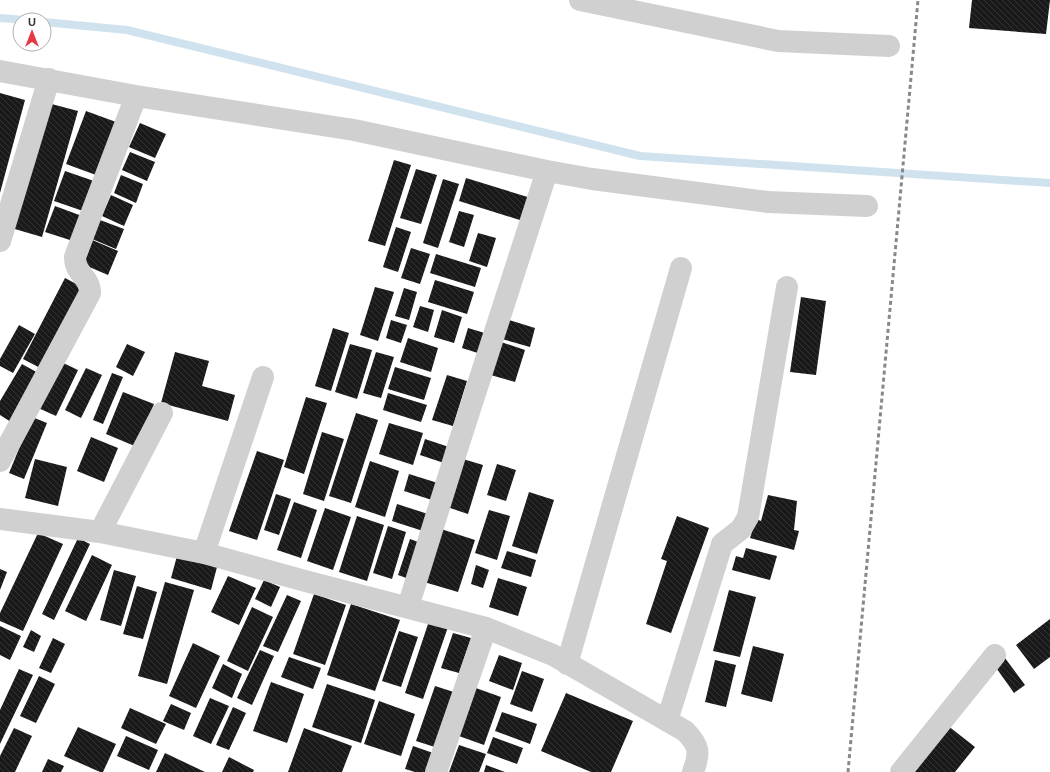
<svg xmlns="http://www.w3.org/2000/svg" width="1050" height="772" font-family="Helvetica,sans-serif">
  <defs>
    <pattern id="building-back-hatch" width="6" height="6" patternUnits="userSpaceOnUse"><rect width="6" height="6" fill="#1a1a1a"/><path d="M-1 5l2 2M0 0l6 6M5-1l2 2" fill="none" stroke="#333"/></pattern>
  </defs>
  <rect width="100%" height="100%" fill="#fff"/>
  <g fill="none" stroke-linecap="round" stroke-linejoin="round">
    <path stroke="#cfe2ee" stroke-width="8" d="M0 18 25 20
      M44 22 127 30 640 156 1050 183"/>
  </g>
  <path fill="url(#building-back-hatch)" d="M972 0H1050L1046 34 969 28Z
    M0 93 25 100 0 193Z
    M44 102 78 111 42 237 8 227Z
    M86 111 116 122 96 175 66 164Z
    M140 123 166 134 155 158 129 147Z
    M130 152 155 162 147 181 122 170Z
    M394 160 411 165 385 246 368 241Z
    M416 169 437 175 421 224 400 218Z
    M65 171 94 181 83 211 54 201Z
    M121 175 143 184 136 203 114 193Z
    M466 178 534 199 526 222 459 201Z
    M443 179 459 184 438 248 423 243Z
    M111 195 133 205 124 226 102 216Z
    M55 206 82 216 73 241 45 232Z
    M459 211 474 215 464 247 449 242Z
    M100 220 124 229 116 249 92 239Z
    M396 227 411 232 398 272 383 267Z
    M478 233 496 238 487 267 469 261Z
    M90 239 118 251 108 275 80 263Z
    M411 248 430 254 420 284 401 278Z
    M436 254 481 268 475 287 430 273Z
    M65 278 86 289 44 370 23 359Z
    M435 280 474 292 467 314 428 302Z
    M375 287 394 292 378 341 360 335Z
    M404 288 417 292 409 320 395 316Z
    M801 297 826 301 816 375 790 372Z
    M420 306 434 310 428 332 413 327Z
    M442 310 462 317 454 343 434 337Z
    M391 320 407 325 401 343 386 338Z
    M509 320 535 328 530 347 502 339Z
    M19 325 35 334 13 373 0 366V359Z
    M333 328 349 333 331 391 315 386Z
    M468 328 488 334 481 354 462 348Z
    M408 338 438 348 431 372 400 362Z
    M498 341 525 350 515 382 487 374Z
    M127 344 145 352 133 376 116 367Z
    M350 344 372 350 357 399 335 392Z
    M175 352 209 361 202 386 235 395 228 421 161 403Z
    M376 352 394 357 381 398 363 393Z
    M59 361 78 370 56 416 36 407Z
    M22 364 40 374 11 422 0 415V401Z
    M395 367 431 378 424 400 388 389Z
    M86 368 102 375 81 418 65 410Z
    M112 373 123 377 103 424 93 420Z
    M447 375 467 381 453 426 432 420Z
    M123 392 154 404 137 447 106 434Z
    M388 393 427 405 421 422 383 410Z
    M306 397 327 403 304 474 284 467Z
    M356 413 378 420 351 503 329 496Z
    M32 417 47 423 24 479 9 473Z
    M389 423 423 433 413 465 379 454Z
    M322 432 344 439 324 501 303 494Z
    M91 437 118 448 104 482 77 471Z
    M425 439 452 448 447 464 420 455Z
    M257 451 284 460 257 540 229 531Z
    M35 459 67 467 58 506 25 498Z
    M463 459 483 465 468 514 447 507Z
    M370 461 399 471 385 517 355 507Z
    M497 464 516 470 506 501 487 495Z
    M409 474 441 484 435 501 404 491Z
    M529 492 554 500 537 554 512 546Z
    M276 494 291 499 279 535 264 530Z
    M768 495 797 501 794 530 799 531 794 550 750 538 756 519 761 521Z
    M294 502 317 510 301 558 277 550Z
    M397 504 428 514 423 531 392 521Z
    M325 508 351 517 333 570 307 561Z
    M489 510 510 516 497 560 475 553Z
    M357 516 384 525 367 581 339 572Z
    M677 516 709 528 671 633 646 624 667 561 661 559Z
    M388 526 406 532 392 579 373 573Z
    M441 529 475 540 458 592 424 582Z
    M38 533 63 544 23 631 0 621V613Z
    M78 538 90 544 54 620 42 614Z
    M410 539 421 543 409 579 398 575Z
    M746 548 777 556 770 580 732 570 736 556 743 558Z
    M507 551 536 560 531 577 501 568Z
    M92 555 112 565 86 621 65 611Z
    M177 556 217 567 211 590 171 578Z
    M476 565 489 570 483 588 471 584Z
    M0 569 7 572 0 590Z
    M114 570 136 576 121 626 100 620Z
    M228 576 256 588 239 625 211 612Z
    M498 578 527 587 518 616 489 607Z
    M264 580 280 587 271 607 255 599Z
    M165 582 194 590 167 684 138 676Z
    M137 586 157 592 143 639 123 634Z
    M729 590 756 597 740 657 713 651Z
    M314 594 346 605 325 665 293 654Z
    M287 595 301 601 278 652 263 646Z
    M351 604 400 620 375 691 327 675Z
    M252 607 273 617 248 671 227 661Z
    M1050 619V657L1034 669 1016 645Z
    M429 621 448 627 423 699 405 693Z
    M0 626 21 636 10 660 0 655Z
    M31 630 41 636 34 652 23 647Z
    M399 631 418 637 401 687 382 681Z
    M453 633 471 638 459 673 441 668Z
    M53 638 65 644 51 673 39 668Z
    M193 643 220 656 196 708 169 696Z
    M753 646 784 654 772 702 741 694Z
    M260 650 274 656 252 705 237 698Z
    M1002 654 1025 685 1014 693 992 662Z
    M499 655 522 663 513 690 489 681Z
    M289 657 321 668 313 689 281 677Z
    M715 660 736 665 726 707 705 702Z
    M223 664 242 674 232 698 212 688Z
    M19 669 33 675 0 744V710Z
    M522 671 544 679 532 712 510 704Z
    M39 676 55 684 36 723 20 716Z
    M271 682 304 694 287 743 253 731Z
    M327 684 375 700 361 743 312 727Z
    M435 686 460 694 441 749 416 741Z
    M473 687 501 697 484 745 456 735Z
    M566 693 633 721 611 772H591L541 751Z
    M210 698 229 706 211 744 193 736Z
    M379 701 415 714 401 756 364 744Z
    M171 704 191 713 184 730 163 721Z
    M233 707 246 713 229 750 216 745Z
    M130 708 166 724 156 744 121 728Z
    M502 712 537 724 530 744 495 731Z
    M947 725 975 747 955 772H910Z
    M78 727 116 744 103 772H100L64 756Z
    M14 728 32 736 15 772H0V756Z
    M304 728 352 746 342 772H288Z
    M126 736 158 750 149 770 117 756Z
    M493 737 523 748 517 764 487 753Z
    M459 745 486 754 479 772H449Z
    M413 746 436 754 430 772H415L405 769Z
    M165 753 205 772H156Z
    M229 757 254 770 253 772H222Z
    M48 759 64 766 61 772H42Z
    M486 765 505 772H484Z"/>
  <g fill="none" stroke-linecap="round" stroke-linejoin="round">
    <path stroke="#d0d0d0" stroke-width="22" d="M580 0 778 41 889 46
      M0 71 136 96 354 130 547 171 592 179 768 202 867 206
      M0 241 49 79
      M0 461 90 293C90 276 75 275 75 257L136 96
      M0 519 100 532 204 553 309 582 486 628 553 655 685 731C700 746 700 753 693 772
      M100 532 162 413
      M204 553 263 377
      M408 607 459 443 547 171
      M567 664 681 268
      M667 721 722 544 741 529 748 517 787 287
      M436 772 486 628
      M901 772 995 655"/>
    <path stroke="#888" stroke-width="3" stroke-dasharray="4 3" stroke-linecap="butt" d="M848 772 918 0"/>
  </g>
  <g transform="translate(32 32)"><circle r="19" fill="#ffffff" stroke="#adadad"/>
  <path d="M0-3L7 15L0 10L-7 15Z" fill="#e63946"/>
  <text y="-6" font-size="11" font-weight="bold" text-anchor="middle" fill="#333333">U</text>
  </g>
</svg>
